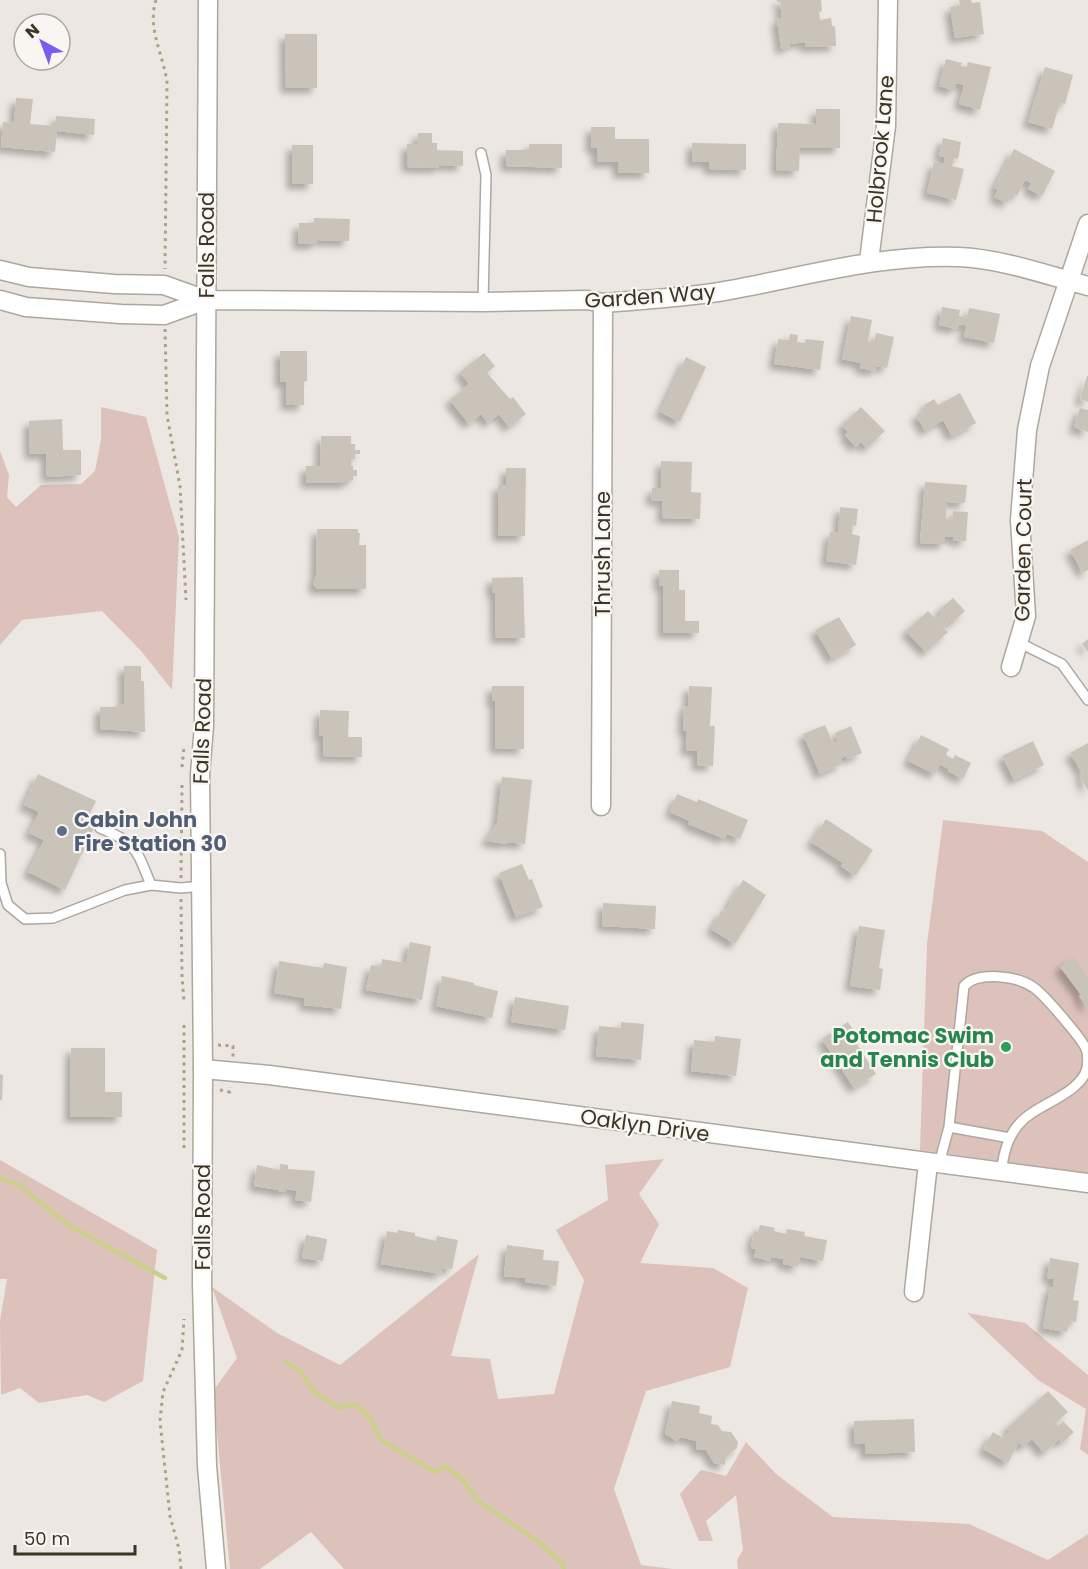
<svg xmlns="http://www.w3.org/2000/svg" width="1088" height="1569" font-family="Poppins,sans-serif">
  <defs>
    <filter id="shadow"><feDropShadow dx="-5.5" dy="5.5" stdDeviation="3" flood-color="#0004"/></filter>
  </defs>
  <rect width="100%" height="100%" fill="#ece7e2"/>
  <path fill="#dcc2bb" d="M101 407 146 417 179 537 172 690 142 652 102 611 22 620 0 645V451L9 475 7 497 16 507 41 485 81 484 95 471 101 440Z
    M943 820 1042 831 1088 862V1173L920 1150 927 944Z
    M664 1159 639 1194 659 1224 640 1263 713 1268 748 1288 730 1367 646 1391 614 1489 641 1565 673 1569H344L311 1532 260 1569H230L213 1391 237 1358 212 1287 277 1333 340 1365 479 1254 451 1356 490 1359 498 1399 554 1394 584 1280 556 1230 608 1200 605 1165Z
    M0 1160 157 1250 143 1381 104 1402 87 1395 39 1403 20 1388 1 1395 0 1321 7 1279H0Z
    M967 1313 1025 1323 1088 1375V1455L1080 1449 1086 1409 1038 1380Z
    M746 1442 776 1474 833 1517 969 1524 1048 1560 1088 1534V1569H738L737 1560 743 1550 736 1495 706 1521 713 1541H699L680 1494 701 1470 726 1476Z"/>
  <g fill="none" stroke-linecap="round" stroke-linejoin="round">
    <path stroke="#c8d08b" stroke-width="4.5" d="M0 1178 19 1185 68 1225 165 1278
      M286 1362 301 1372 314 1392 339 1408 355 1404 371 1419 381 1440 435 1472 445 1466 464 1481 477 1500 540 1543 563 1564 564 1569"/>
  </g>
  <path fill="#c9c3ba" filter="url(#shadow)" d="M777 0H821L822 11 819 12 820 20 831 18 832 26H835L836 46 806 47 805 42 790 44V47L781 49 777 19 782 18 780 2H777Z
    M959 0H971L972 3 980 2 984 34 955 38 950 7 960 5Z
    M285 34H317V88H286Z
    M946 59 962 63 961 66 967 67 968 62 991 67 980 110 959 104 964 85 956 83 954 90 939 86Z
    M1045 67 1073 75 1065 104 1060 103 1052 129 1028 122Z
    M16 98 33 99 30 124 55 126 56 116 95 119 94 135 57 131 55 152 1 147 3 122 14 123Z
    M816 109H840V148H800L799 171 776 170 778 123 816 124Z
    M591 127H615V139H649V173H618V162H597V148H591Z
    M418 133H432V143H437V150L463 151V166L439 165 438 168 407 167V144H417Z
    M943 138 961 142 958 159 954 158 952 166 964 169 956 200 927 193 934 162 944 164 945 157 939 156Z
    M692 143 746 144V170L709 169V162H692Z
    M529 144H562V168L506 166V150H529Z
    M292 145H313V184H292Z
    M1014 149 1055 171 1042 196 1028 189 1031 183 1025 180 1017 196 1012 194 1007 203 994 197 998 190 994 188Z
    M314 218 350 219 349 241 317 240 316 244H298L299 223H314Z
    M942 307 960 310 959 316 967 318 969 308 1000 314 994 343 964 337 966 325 958 324 957 329 939 325Z
    M851 316 872 320 868 341 874 343 876 333 894 337 887 368 876 366 875 371 860 368 861 363 842 359Z
    M790 334 798 335 797 342 805 343 806 339 824 341 820 370 774 364 778 339 789 340Z
    M280 351H307V381H304V405H286V382H280Z
    M484 353 495 366 487 373 510 399 513 397 526 414 509 427 499 414 488 423 481 414 469 424 450 400 469 384 460 372Z
    M686 357 706 367 680 422 660 412Z
    M1087 376H1088V402L1080 399Z
    M960 393 976 423 952 436 943 420 925 431 916 415 927 409 924 405 934 399 938 405Z
    M861 407 885 431 867 448 861 442 856 447 845 435 848 432 842 425Z
    M1080 408 1088 410V432L1074 427Z
    M62 419 63 450H81V475L47 477 46 454H30L29 421Z
    M321 436H351V444H355V450H360V454H355V459H351V466H353V470H357V476H353V480H348V483H306V466H320Z
    M661 461 692 462 691 492 701 493 700 519 662 518 663 501 651 500 652 488H661Z
    M506 468H526L525 536H498V485H506Z
    M925 482 967 485 965 503 947 502 946 519 952 520 953 511 968 512 966 541 953 540V537L945 536V544L920 543Z
    M840 507 858 509 856 526 853 525 852 534 860 536 856 565 826 561 830 532 838 533Z
    M317 529H358V533H360L359 545H366V589H317L313 584 316 575Z
    M1088 540V570L1083 573 1070 550Z
    M659 570H679V590H685V621H699V633H663V586H659Z
    M523 577 525 638H496L495 592 492 593V578Z
    M953 598 965 611 952 623 950 621 943 627 948 632 926 652 906 631 928 611 936 619 942 613 939 610Z
    M839 617 856 645 832 659 815 630Z
    M1088 639V652L1082 644Z
    M124 666H141V681H144L145 732 100 729V707H118V704H124Z
    M492 686H524V749L495 748V701H492Z
    M689 686 712 687 710 726H715L713 766 697 765V751L686 750 687 731H683L684 706H688Z
    M320 710 349 711 348 737H362V757L323 756V736H319Z
    M825 725 833 743 838 741 835 733 851 726 862 753 848 759 846 756 840 759 842 764 820 774 803 734Z
    M921 735 949 749 946 755 953 759 955 755 971 763 963 779 948 771 949 769 940 764 935 774 908 761Z
    M1033 741 1044 765 1014 780 1002 756Z
    M1088 743V791L1080 776 1083 774 1070 753Z
    M38 774 96 801 85 824 94 828 65 890 28 872 44 840 29 833 39 812 24 805Z
    M502 777 532 780 525 844 507 842 506 844 486 841 497 823Z
    M677 794 697 802 698 799 748 820 740 839 727 834 725 839 688 824 690 821 670 812Z
    M826 819 873 850 855 876 841 866 843 863 811 842Z
    M522 864 529 880 532 879 543 907 516 917 499 873Z
    M743 880 766 895 735 944 711 929 722 910 725 912 730 904 729 903Z
    M603 903 656 906 655 929 602 926Z
    M859 926 885 930 879 968 883 969 880 990 850 986Z
    M410 942 431 946 422 1000 366 990 371 965 381 967 382 959 406 963Z
    M1073 957 1088 977V1009L1079 996 1081 995 1060 967Z
    M279 961 323 968 324 963 347 967 341 1009 304 1005 305 998 274 993Z
    M442 976 474 983V985L498 991 492 1018 436 1006Z
    M515 997 569 1006 565 1030 511 1022Z
    M621 1022 644 1024 641 1060 596 1056 599 1026 621 1028Z
    M848 1022 860 1040 856 1043 876 1074 854 1088 822 1039Z
    M715 1036 741 1039 736 1076 691 1071 694 1040 715 1042Z
    M71 1048H105V1092H122V1117H70Z
    M0 1074 3 1075 2 1100H0Z
    M280 1164 288 1165V1169L315 1171 311 1202 295 1200 297 1191 286 1189 285 1192 278 1191V1190L254 1186 257 1165 280 1170Z
    M760 1225 775 1228 774 1231 786 1234 787 1229 805 1232 804 1236 827 1240 823 1261 800 1257 798 1267 783 1264V1259L771 1257 770 1261 754 1257 756 1249 751 1248 754 1231 758 1232Z
    M398 1230 415 1233V1236L436 1241 437 1236 458 1240 452 1269 442 1268 441 1274 381 1264 387 1231 397 1233Z
    M306 1235 327 1239 323 1261 302 1258Z
    M507 1245 544 1250 543 1260 559 1261 556 1286 525 1282V1278L504 1276Z
    M1050 1258 1079 1263 1073 1300 1079 1301 1076 1322 1069 1321 1067 1332 1043 1328 1050 1287 1053 1288 1054 1279 1047 1278Z
    M1048 1391 1068 1412 1055 1423 1058 1426 1063 1421 1074 1432 1062 1443 1059 1439 1044 1453 1032 1439 1023 1447 1019 1442 1008 1463 983 1449 993 1432 1003 1438 1010 1432 1007 1428Z
    M672 1401 700 1406 699 1413 712 1416 711 1424 718 1425 722 1431 731 1432 738 1442 737 1448 726 1456 725 1465 714 1463 706 1450 696 1449V1441L681 1437 677 1441 665 1434Z
    M914 1419 915 1452 865 1454V1443L855 1444 854 1421Z"/>
  <g fill="none" stroke-linecap="round" stroke-linejoin="round">
    <g stroke="#ada79d" stroke-width="12">
      <path id="service" d="M481 153 486 175 483 302
        M1018 642 1062 664 1088 700
        M100 828C137 843 136 849 151 885
        M0 854 1 883 8 905 25 919 53 918 125 890 151 885 181 888 201 886
        M949 1127 1010 1138
        M939 1164 949 1127 964 986C978 971 1017 976 1033 987 1042 992 1083 1040 1086 1049 1088 1053 1088 1064 1087 1068 1081 1093 1041 1103 1024 1119 1008 1133 1004 1152 1001 1172"/>
    </g>
    <g stroke="#ada79d" stroke-width="21">
      <path id="minor" d="M869 261 886 126 888 0
        M0 270 29 277 114 284 164 285 206 300 483 302 587 300 603 303C645 299 689 298 730 290 807 276 881 254 959 257 1003 259 1046 275 1088 286
        M0 300 26 307 121 314 164 315 206 300
        M1011 667 1026 616 1020 520 1027 430 1040 366 1088 224
        M601 806 603 303
        M914 1292 928 1163"/>
    </g>
    <g stroke="#ada79d" stroke-width="21">
      <path id="tertiary" d="M203 1069 269 1075 1088 1183"/>
    </g>
    <g stroke="#aea698" stroke-width="21">
      <path id="secondary" d="M208 0 204 726 200 774 203 1069 202 1283 207 1466 216 1569"/>
    </g>
    <path stroke="#af9f83" stroke-width="3" stroke-dasharray="3 4.5" stroke-linecap="butt" d="M156 0C147 28 163 54 167 82L165 269
      M165 329 167 415 180 486 186 600
      M182 767 184 747
      M181 878 182 785
      M181 899 182 977 184 1001
      M184 1025V1148
      M218 1045 233 1046V1057
      M220 1090 230 1092V1087
      M181 1569 179 1549 170 1516 160 1421 163 1392 182 1350 184 1319"/>
    <use href="#service" stroke="#fff" stroke-width="9"/>
    <use href="#minor" stroke="#fff" stroke-width="18"/>
    <use href="#tertiary" stroke="#fff" stroke-width="18"/>
    <use href="#secondary" stroke="#fff" stroke-width="18"/>
  </g>
  <circle fill="#5c6f8a" stroke="#f8f5f2" stroke-width="2" cx="62" cy="831" r="6"/>
  <circle fill="#2e9e5b" stroke="#f8f5f2" stroke-width="2" cx="1006" cy="1047" r="6"/>
  <g text-anchor="middle" dominant-baseline="central" stroke-width="4.5" stroke-linejoin="round" paint-order="stroke">
    <g font-size="21" fill="#3c3422" stroke="#f8f5f2">
      <text transform="translate(880 149) rotate(-85)">Holbrook Lane</text>
      <text transform="translate(206 245) rotate(-90)">Falls Road</text>
      <text transform="translate(650 296) rotate(-4)">Garden Way</text>
      <text transform="translate(1023 550) rotate(-89)">Garden Court</text>
      <text transform="translate(602 554) rotate(-90)">Thrush Lane</text>
      <text transform="translate(202 731) rotate(-88)">Falls Road</text>
      <text transform="translate(645 1125) rotate(8)">Oaklyn Drive</text>
      <text transform="translate(202 1217) rotate(-90)">Falls Road</text>
    </g>
    <g font-size="21" font-weight="bold" fill="#4e5e75" stroke="#f8f5f2" text-anchor="start">
      <text x="74" y="819">Cabin John<tspan x="74" dy="24">Fire Station 30</tspan></text>
    </g>
    <g font-size="21" font-weight="bold" fill="#27864d" stroke="#f8f5f2" text-anchor="end">
      <text x="994" y="1035">Potomac Swim<tspan x="994" dy="24">and Tennis Club</tspan></text>
    </g>
  </g>
  <g transform="translate(42 42) rotate(319)"><circle r="28" fill="#f8f5f2" stroke="#ada89f" stroke-width="1.5"/>
  <path d="M0-4.5L10 22L0 15L-10 22Z" fill="#7a5def"/>
  <text y="-9" font-size="16" font-weight="bold" text-anchor="middle" fill="#3c3422">N</text>
  </g>
  <path d="M15 1545v9h120v-9" fill="none" stroke="#3c3422" stroke-width="3"/>
  <text x="24" y="1545" font-size="18" fill="#3c3422" stroke="#f8f5f2" stroke-width="4.5" paint-order="stroke">50 m</text>
</svg>
